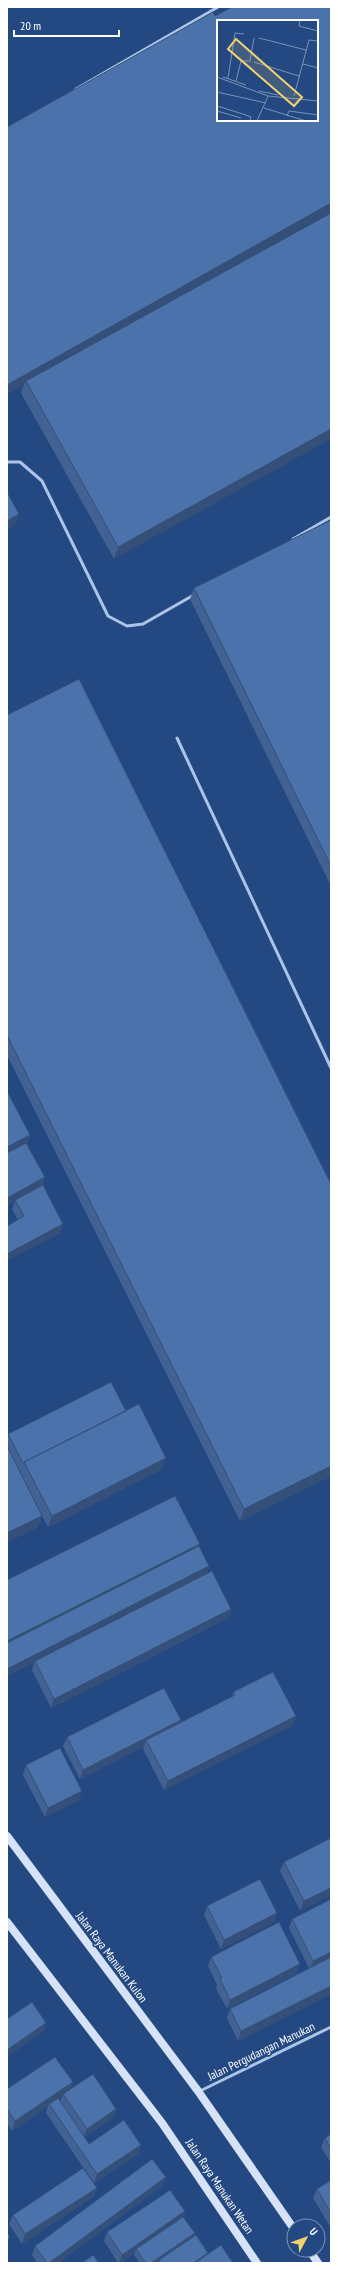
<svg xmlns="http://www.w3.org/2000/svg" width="338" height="2270" font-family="'PT Sans Narrow',sans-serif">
  <rect width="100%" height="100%" fill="#244982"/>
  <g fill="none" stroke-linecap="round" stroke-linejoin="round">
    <path stroke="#acc4e7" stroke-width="3" d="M76 89 218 7
      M7 462H20L42 481 108 616 127 626 143 624 192 596
      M293 539 331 517
      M177 738 331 1068
      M200 2091 331 2027"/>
    <path stroke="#d6e2f6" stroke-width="8" d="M7 1836 198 2091 294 2229
      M7 1922 162 2123 257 2263
      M309 2250 318 2263"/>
  </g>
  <path fill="#416293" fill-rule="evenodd" d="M331 7V212L270 246 114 559 21 393 24 384 7 394V127L215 16Z
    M331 520V886L190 599 194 588Z
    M7 715 331 1476 240 1521 7 1055Z
    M7 1091 30 1135 27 1144 45 1177 42 1186 60 1233 18 1220 12 1209 15 1201 7 1205Z
    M126 1411 162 1469 48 1527 40 1512 42 1516 38 1527 7 1542V1437L8 1434Z
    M199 1546 209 1566 207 1573 231 1609 228 1618 51 1708 32 1670 34 1662 7 1676V1580Z
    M233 1692 296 1716 293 1725 164 1790 143 1749 144 1746 80 1779 63 1746 67 1737 181 1720 180 1723 232 1697Z
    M26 1765 79 1800 45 1817 23 1775Z
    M331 1838 300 1911 280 1871 284 1862Z
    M207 1906 274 1922 221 1949 204 1915Z
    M292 1919 331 1994 238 2041 227 2018 230 2009 309 1968 289 1928Z
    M211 1957 297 1973 227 2009 216 1988 217 1985 208 1966Z
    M73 2082 70 2089 116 2109 113 2118 85 2137 89 2144 141 2145 138 2154 94 2183 46 2113 48 2106 12 2131 7 2123V2089ZM62 2097 60 2101 58 2099Z
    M331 2134V2163L321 2147 325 2138Z
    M166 2177 162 2186 58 2263H37L32 2255 35 2246Z
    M331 2180V2228L313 2198 317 2189Z
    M97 2188 93 2197 22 2244 9 2224 13 2215Z
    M183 2217 195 2233 194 2237 207 2255 233 2263H158V2262L157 2263H140L134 2255 135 2252 120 2263H118L104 2241 107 2232Z"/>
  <path fill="#355078" d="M331 203V212L27 383 26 381 24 384 7 394V385Z
    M331 429V439L114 559 118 547Z
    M19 514 15 525 7 530V521Z
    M30 1135 26 1146 7 1156V1147Z
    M45 1177 42 1187 7 1205V1198Z
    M63 1224 60 1233 7 1261V1254Z
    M166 1458 162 1469 48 1527 52 1516Z
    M331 1466V1476L240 1521 244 1509Z
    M42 1516 38 1527 7 1542V1533Z
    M200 1544 196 1555 7 1650V1641Z
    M209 1566 206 1576 35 1661 34 1662 7 1676V1669Z
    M231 1609 228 1618 51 1708 54 1699Z
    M296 1716 293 1725 164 1790 168 1781Z
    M181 1720 177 1729 146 1740 144 1746 80 1779 83 1770Z
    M82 1791 79 1800 45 1817 48 1808Z
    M331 1888V1895L300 1911 304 1901Z
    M277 1913 274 1922 221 1949 224 1940Z
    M331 1952V1959L310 1970 313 1961Z
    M300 1964 297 1973 227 2009 230 2000Z
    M331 1986V1994L238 2041 241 2031Z
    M46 2023 43 2032 7 2057V2050Z
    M73 2082 69 2092 63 2094 62 2097 50 2105 49 2104 48 2106 12 2131 15 2121Z
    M116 2109 113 2118 83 2138 87 2129Z
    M141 2145 138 2154 94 2183 97 2174Z
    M166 2177 162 2186 58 2263H49Z
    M97 2188 93 2197 22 2244 25 2234Z
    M185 2211 182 2221 136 2249 135 2252 119 2263 122 2255Z
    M195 2233 193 2238 159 2260 157 2263H151Z
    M10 2237 7 2245V2239Z
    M208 2253 206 2258 199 2263H193Z"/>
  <path fill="#4c72ab" stroke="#355078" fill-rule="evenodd" d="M232 7H331V203L7 385V127L213 12 215 16ZM218 21H317V120H218Z
    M331 213V429L118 547 26 381Z
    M7 492 19 514 7 521Z
    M331 520V866L194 588Z
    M79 679 331 1184V1466L244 1509 7 1035V715Z
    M7 1091 30 1135 7 1147Z
    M26 1143 45 1177 7 1198V1153Z
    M43 1185 63 1224 7 1254V1226L24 1216 15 1200Z
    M111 1382 126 1411 24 1462 23 1463 8 1434Z
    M139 1404 166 1458 52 1516 24 1462Z
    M7 1446 42 1516 7 1533Z
    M175 1496 200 1544 7 1641V1580Z
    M199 1546 209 1566 7 1669V1643Z
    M212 1571 231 1609 54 1699 35 1661Z
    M273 1672 296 1716 168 1781 146 1740 235 1695 233 1692Z
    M164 1688 181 1720 83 1770 67 1737Z
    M60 1748 82 1791 48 1808 26 1765Z
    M331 1838V1888L304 1901 284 1862Z
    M260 1879 277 1913 224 1940 207 1906Z
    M331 1899V1952L313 1961 292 1919Z
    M279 1922 300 1964 230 2000 220 1979 222 1978 211 1957Z
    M331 1957V1986L241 2031 230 2009Z
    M32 2002 46 2023 7 2050V2019Z
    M55 2057 73 2082 15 2121 7 2109V2089Z
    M93 2074 116 2109 87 2129 63 2094Z
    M58 2098 89 2144 124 2120 141 2145 97 2174 49 2104Z
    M331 2134V2149L325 2138Z
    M152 2159 166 2177 49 2263H47L35 2246Z
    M83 2168 97 2188 25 2234 13 2215Z
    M331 2180V2213L317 2189Z
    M170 2190 185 2211 122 2255 107 2232Z
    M183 2217 195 2233 151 2263H146L136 2249Z
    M7 2232 10 2237 7 2239Z
    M196 2235 208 2253 193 2263H160L159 2260Z
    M221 2245 233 2263H195Z
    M93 2255 99 2263H82Z"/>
  <g text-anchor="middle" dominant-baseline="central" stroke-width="3.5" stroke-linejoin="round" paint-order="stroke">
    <g font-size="12" fill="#fff" stroke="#244982">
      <text transform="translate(112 1957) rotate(53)">Jalan Raya Manukan Kulon</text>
      <text transform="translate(261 2051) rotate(-26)">Jalan Pergudangan Manukan</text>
      <text transform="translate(220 2186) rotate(56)">Jalan Raya Manukan Wetan</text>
    </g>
  </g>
  <g transform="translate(217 20)">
    <rect width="101" height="101" fill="#244982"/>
    <path fill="none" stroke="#7c92b4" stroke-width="1" d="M83 0 82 6 101 11M42 18 89 30M37 42 82 56M86 44 101 48M0 57 51 76 101 81M6 57 29 65M11 58 18 13 27 14M19 61 24 41H33L37 18M42 71 61 75M0 72 49 83M77 76 92 20 101 21M0 86 29 95 34 97 33 101M47 88 89 101M0 91 24 98M70 96 72 91 101 95M40 101 51 76"/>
    <path fill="#f2d26f" fill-opacity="0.15" stroke="#f2d26f" stroke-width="2" d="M19 19 85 77 77 86 11 29Z"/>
    <rect width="101" height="101" fill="none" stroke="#fff" stroke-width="2"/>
  </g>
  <rect width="338" height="2270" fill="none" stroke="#ffffff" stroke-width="16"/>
  <g transform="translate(306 2238) rotate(49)"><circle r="19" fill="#244982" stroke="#7c92b4"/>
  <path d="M0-3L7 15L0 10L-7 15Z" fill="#f2d26f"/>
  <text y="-6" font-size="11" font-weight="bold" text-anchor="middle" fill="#ffffff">U</text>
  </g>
  <path d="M14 30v6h105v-6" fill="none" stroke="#ffffff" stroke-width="2"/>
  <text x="20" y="30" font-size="12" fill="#ffffff" stroke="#244982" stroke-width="3" paint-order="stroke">20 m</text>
</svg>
